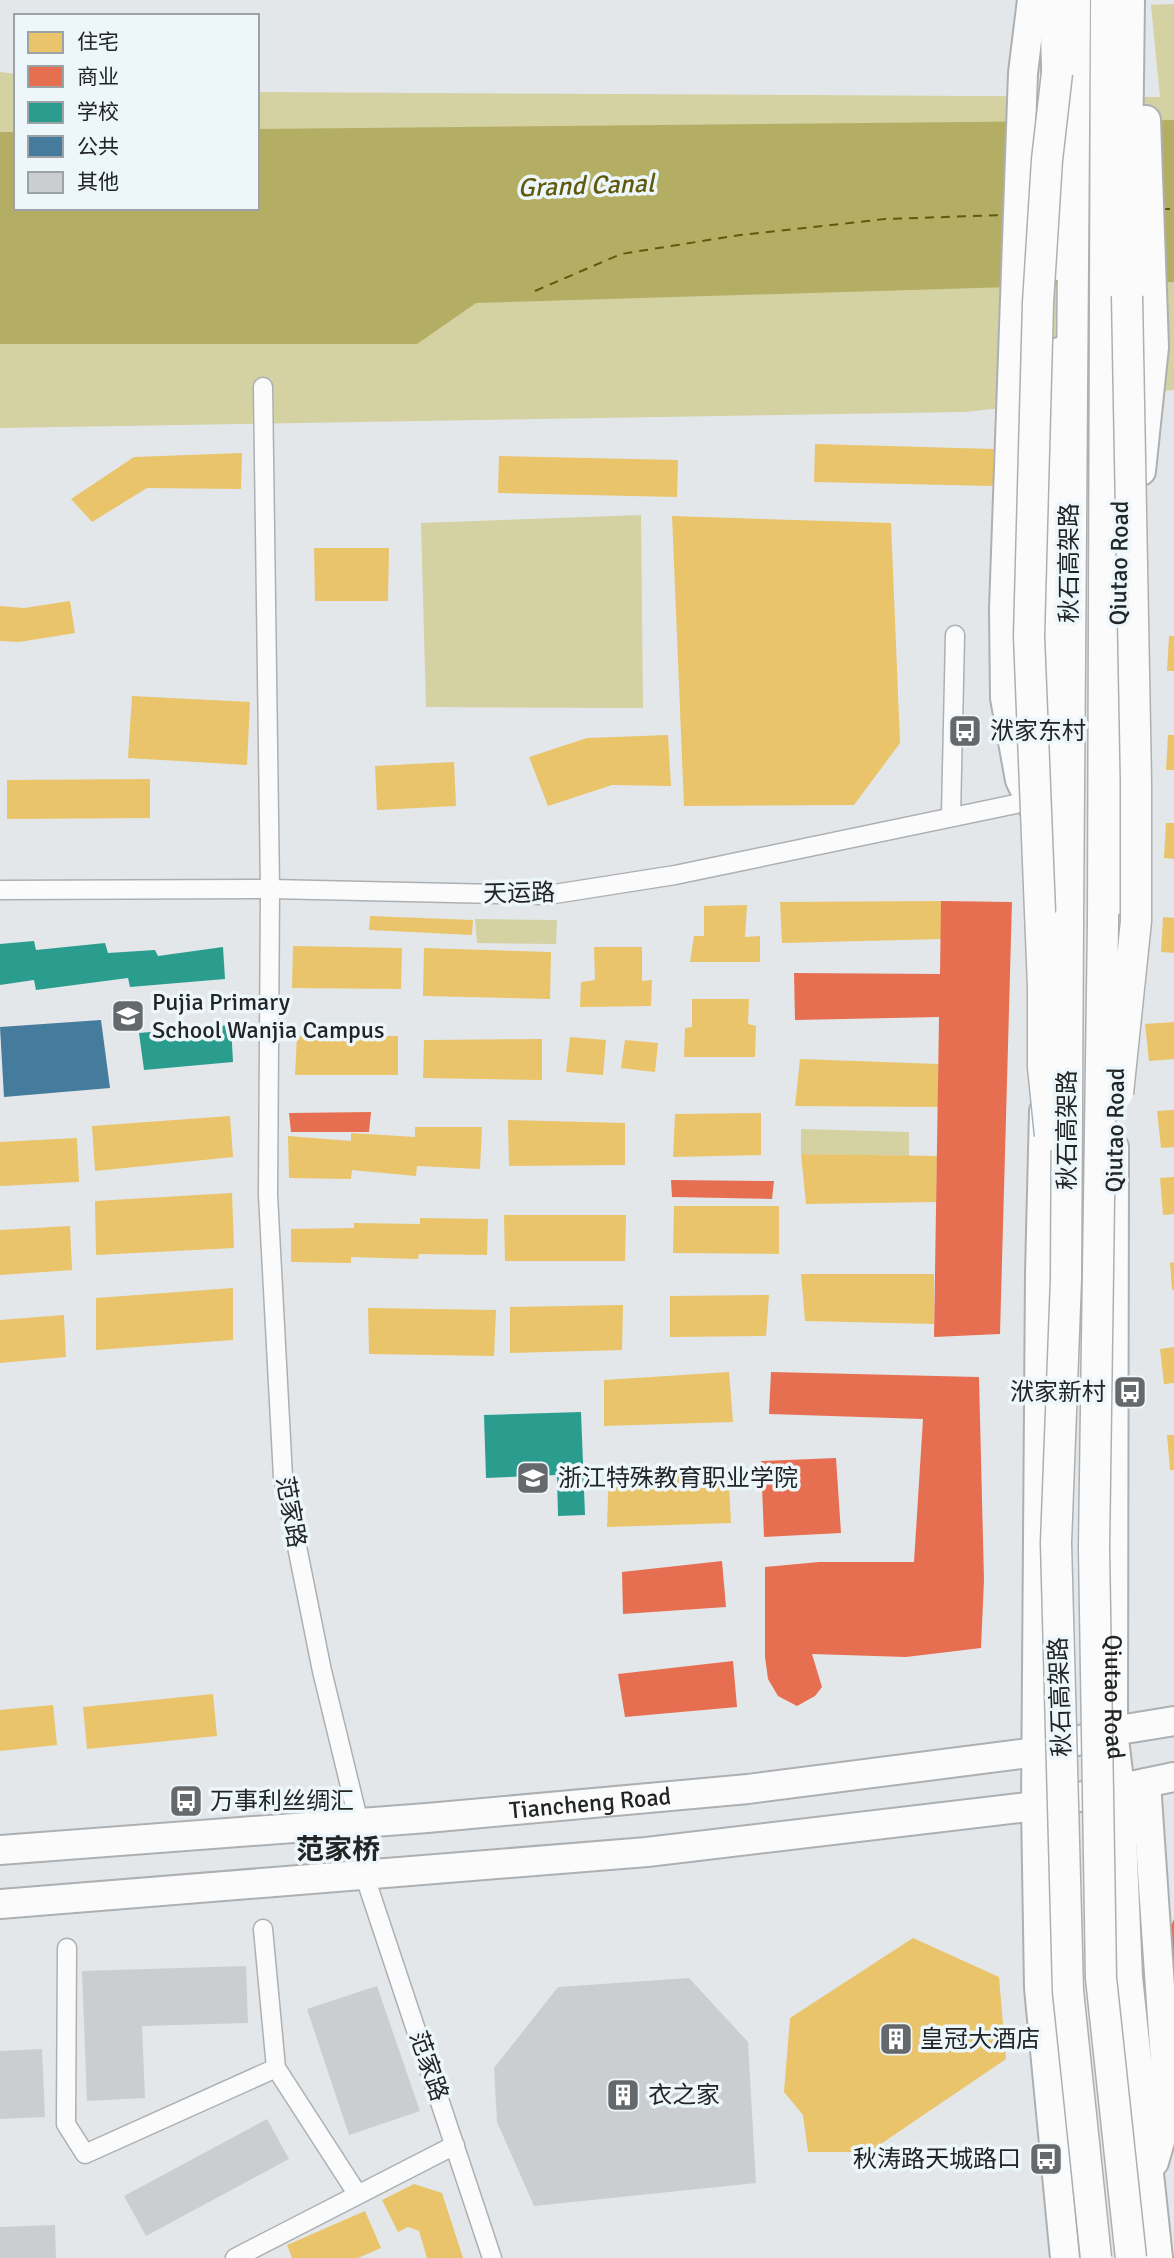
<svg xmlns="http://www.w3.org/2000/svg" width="1174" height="2258" font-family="Signika,'Noto Sans SC',sans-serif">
  <rect width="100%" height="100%" fill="#e3e7ea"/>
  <path fill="#d4d1a2" d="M1174 4V390L964 412 0 428V72L16 74V208H257V92L1160 97 1151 5Z
    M641 515 643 708 426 707 421 523Z
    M475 919 557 920 556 944 477 943Z
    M801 1129 909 1132V1156L801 1154Z"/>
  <path fill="#b4ae65" d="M1174 120V282L476 303 417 344H0V132H16V208H257V129Z"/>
  <path fill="#e9c46a" d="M815 444 994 449 993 486 814 482Z
    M242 453 241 489 147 488 92 522 71 499 134 457Z
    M499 456 678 460 677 497 498 493Z
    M672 516 891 523 900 743 854 805 684 806Z
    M314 548H389L388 601H315Z
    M70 601 75 633 19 642 0 641V606L24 608Z
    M1169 636H1174V671H1167Z
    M132 696 250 702 247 765 128 758Z
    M668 735 671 786 612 785 548 806 529 757 587 738Z
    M1168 735H1174V770H1166Z
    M454 762 456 806 377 810 375 766Z
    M150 779V818L7 819V780Z
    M1166 823H1174V859L1164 858Z
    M941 901 942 939 782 943 780 902Z
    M747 905 745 937 760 936V962H690L694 936H704V906Z
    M370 916 473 920 472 935 369 930Z
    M1163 917 1174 918V953L1161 952Z
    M293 946 402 948 401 989 292 988Z
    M594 947H642V981L652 980 651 1006 580 1007 581 982 595 980Z
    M424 948 551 952 550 999 423 996Z
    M692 999H749L748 1024 756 1026 755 1057H684L685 1028 692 1027Z
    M1174 1022V1059L1149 1061 1145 1024Z
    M297 1036H398V1075H295Z
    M570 1037 606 1040 603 1075 566 1072Z
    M542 1039V1080L423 1078 424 1040Z
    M625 1040 658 1043 655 1072 621 1068Z
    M800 1059 938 1064V1107L795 1106Z
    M1174 1110V1147L1161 1148 1157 1111Z
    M761 1113V1155L673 1157 675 1114Z
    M230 1116 233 1157 95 1171 92 1126Z
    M508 1120 625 1123V1165L509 1166Z
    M415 1127H482L480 1169 417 1166 416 1176 352 1170 351 1179 289 1178 288 1136 351 1141V1133L415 1137Z
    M77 1138 79 1182 0 1186V1142Z
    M801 1154 937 1156 936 1202 806 1204Z
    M1174 1177V1214L1163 1215 1160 1178Z
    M232 1193 234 1248 96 1255 95 1201Z
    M674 1206H779V1254L673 1253Z
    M504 1215H626L625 1261H505Z
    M420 1218 488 1219 487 1255 419 1254 418 1259 351 1257V1263L291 1262V1229L354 1228V1223L420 1224Z
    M70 1226 72 1270 0 1275V1230Z
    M1174 1262V1290H1172L1170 1263Z
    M801 1274H934V1324L805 1321Z
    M233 1288V1340L96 1350V1298Z
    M769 1295 766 1336 670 1337V1296Z
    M623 1305 622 1350 510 1353V1307Z
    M368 1308 496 1310 494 1356 369 1354Z
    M64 1315 66 1357 0 1363V1320Z
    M1174 1347V1383L1164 1384 1160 1349Z
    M729 1372 733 1422 604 1426V1380Z
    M1167 1435H1174V1470H1170Z
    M609 1467H728L731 1523 607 1527Z
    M213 1694 217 1736 87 1749 83 1707Z
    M53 1705 57 1745 0 1751V1710Z
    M913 1938 999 1977 1006 2059 869 2152H808L803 2115 784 2092 790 2018Z
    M414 2184 442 2193 463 2258H427L419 2231 408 2227 398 2232 382 2200Z
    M365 2211 381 2248 358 2258H292L287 2245Z"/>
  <path fill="#e76f51" d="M941 901 1012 902 1000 1334 934 1337 939 1017 795 1020 794 973 940 974Z
    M371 1112 369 1132H291L289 1113Z
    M671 1180 774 1181 772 1199 672 1197Z
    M771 1372 979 1377 984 1580 981 1648 906 1657 812 1654 822 1687 815 1696 797 1706 778 1696 768 1679 765 1657V1567L819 1562H914L923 1419 769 1414Z
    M836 1458 841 1533 764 1537 761 1461Z
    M722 1561 726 1607 623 1614 622 1572Z
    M733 1661 737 1707 625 1717 618 1674Z
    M1174 1919V1971H1172L1168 1932Z"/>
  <path fill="#2a9d8f" d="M34 941 36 950 105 943 108 953 155 950 158 956 223 947 225 979 130 987 128 978 36 990 34 980 0 985V944Z
    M231 1025 233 1062 144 1070 139 1033Z
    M581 1412 585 1515 558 1516 557 1475 486 1478 484 1415Z"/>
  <path fill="#457b9d" d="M101 1020 110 1088 4 1097 0 1027Z"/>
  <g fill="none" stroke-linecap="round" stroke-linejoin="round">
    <path stroke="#615a0c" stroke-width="2" stroke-dasharray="9 7" stroke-linecap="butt" d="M1161 209H1174
      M535 291 621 254 740 235 885 219 1005 215"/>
  </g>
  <path fill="#cbced1" d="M246 1966 248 2023 142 2026 145 2098 87 2101 82 1971Z
    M689 1978 748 2042 756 2183 534 2206 497 2122 494 2068 558 1987Z
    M377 1986 420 2111 349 2135 307 2009Z
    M42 2049 45 2117 0 2119V2051Z
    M267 2119 289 2159 146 2236 124 2196Z
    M55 2225 56 2258H0V2227Z"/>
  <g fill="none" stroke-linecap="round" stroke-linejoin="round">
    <defs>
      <path id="minor" d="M263 387 270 889 268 1195 283 1477 322 1671 359 1823
        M951 815 955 635
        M0 890 270 889 548 895 675 875 1030 801
        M364 1874 492 2258
        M263 1929 276 2068 358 2195
        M67 1948 66 2124 85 2154 276 2068
        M235 2258 455 2145"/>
      <g id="primary">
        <path d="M1032 0 1023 73 1004 609 1005 698 1020 780 1036 813"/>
        <path d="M1054 0 1057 98"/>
        <path d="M1058 180 1059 266"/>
        <path d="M1126 319 1130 0"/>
        <path d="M1141 471 1154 347 1146 120"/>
        <path d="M1051 839 1047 626 1059 352"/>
        <path d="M1117 900 1120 805 1118 671"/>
        <path d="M1044 1111 1040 1273 1036 1806 1039 1988 1065 2258"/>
        <path id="s1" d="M1114 1147 1113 1731 1120 1789 1128 1977 1158 2258"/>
        <path d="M1146 1783 1165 2061 1163 2131 1154 2162"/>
        <path id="s2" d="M0 1850 427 1818 748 1789 1037 1752 1113 1731 1174 1721"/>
        <path d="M0 1904 647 1852 1036 1806 1174 1777"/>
      </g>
      <path id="trunk" d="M1068 921 1075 0
        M1103 924 1106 0"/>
    </defs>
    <use href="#minor" stroke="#adb0b2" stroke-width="21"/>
    <use href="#primary" stroke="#adb0b2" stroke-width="32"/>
    <use href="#trunk" stroke="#adb0b2" stroke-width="33"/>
    <use href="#minor" stroke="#fbfbfc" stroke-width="18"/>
    <use href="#primary" stroke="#fbfbfc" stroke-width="28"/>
    <use href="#trunk" stroke="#fbfbfc" stroke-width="30"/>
    <defs>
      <path id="trunk-bridge" d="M1068 921 1066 1279 1056 1543 1068 1991 1096 2258
        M1103 924 1094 1548 1101 1978 1131 2258
        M1118 1093 1136 921V781L1127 296
        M1050 1135 1043 1067V987L1029 636 1038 303 1047 160 1057 73"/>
    </defs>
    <use href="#trunk-bridge" stroke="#adb0b2" stroke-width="33" stroke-linecap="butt"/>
    <use href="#trunk-bridge" stroke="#fbfbfc" stroke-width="30"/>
  </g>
  <defs>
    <symbol id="bus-square" viewBox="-11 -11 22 22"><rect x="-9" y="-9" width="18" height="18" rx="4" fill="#66696b" stroke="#edf6fa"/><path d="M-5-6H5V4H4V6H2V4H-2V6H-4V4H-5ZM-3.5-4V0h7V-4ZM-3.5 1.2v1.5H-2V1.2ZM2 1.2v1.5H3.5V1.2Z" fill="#fff"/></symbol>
    <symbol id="school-square" viewBox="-11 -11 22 22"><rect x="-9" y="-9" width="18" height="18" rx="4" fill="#66696b" stroke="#edf6fa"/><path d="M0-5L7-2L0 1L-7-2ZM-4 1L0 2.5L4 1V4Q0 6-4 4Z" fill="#fff"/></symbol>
    <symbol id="building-square" viewBox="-11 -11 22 22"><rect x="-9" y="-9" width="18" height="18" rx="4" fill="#66696b" stroke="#edf6fa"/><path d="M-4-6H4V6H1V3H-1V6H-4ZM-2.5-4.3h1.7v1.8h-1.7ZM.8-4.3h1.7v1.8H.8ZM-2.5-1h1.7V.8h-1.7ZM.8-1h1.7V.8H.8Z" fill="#fff"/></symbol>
  </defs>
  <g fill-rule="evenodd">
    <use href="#bus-square" x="946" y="712" width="38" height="38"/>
    <use href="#school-square" x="109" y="997" width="38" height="38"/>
    <use href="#bus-square" x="1111" y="1373" width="38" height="38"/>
    <use href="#school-square" x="514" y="1459" width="38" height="38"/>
    <use href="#bus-square" x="167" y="1782" width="38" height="38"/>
    <use href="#building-square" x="877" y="2020" width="38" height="38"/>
    <use href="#building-square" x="604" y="2076" width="38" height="38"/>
    <use href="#bus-square" x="1027" y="2140" width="38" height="38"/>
  </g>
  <g text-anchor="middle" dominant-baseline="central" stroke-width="7" stroke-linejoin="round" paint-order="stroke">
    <g font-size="24" fill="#222526" stroke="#edf6fa">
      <text transform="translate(1069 563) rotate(-90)">秋石高架路</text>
      <text transform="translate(1119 563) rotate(-89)">Qiutao Road</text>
      <text transform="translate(519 893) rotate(-1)">天运路</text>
      <text transform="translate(1067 1130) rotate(-90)">秋石高架路</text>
      <text transform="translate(1115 1130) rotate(-89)">Qiutao Road</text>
      <text transform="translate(291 1512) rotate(80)">范家路</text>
      <text transform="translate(1060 1697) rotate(-92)">秋石高架路</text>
      <text stroke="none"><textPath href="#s1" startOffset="550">Qiutao Road</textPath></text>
      <text stroke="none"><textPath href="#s2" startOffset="592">Tiancheng Road</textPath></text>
      <text transform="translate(429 2066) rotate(71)">范家路</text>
    </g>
    <g font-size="24" fill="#222526" stroke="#edf6fa" text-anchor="start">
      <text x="990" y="731">洑家东村</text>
      <text x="152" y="1002">Pujia Primary<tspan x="152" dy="28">School Wanjia Campus</tspan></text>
      <text x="1106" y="1392" text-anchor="end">洑家新村</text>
      <text x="558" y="1478">浙江特殊教育职业学院</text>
      <text x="210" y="1801">万事利丝绸汇</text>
      <text x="920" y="2039">皇冠大酒店</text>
      <text x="648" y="2095">衣之家</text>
      <text x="1021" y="2159" text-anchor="end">秋涛路天城路口</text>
    </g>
    <g font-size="26" font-style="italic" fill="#615a0c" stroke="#edf6fa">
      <text transform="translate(586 186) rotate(-2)">Grand Canal</text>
    </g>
    <g font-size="28" font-weight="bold" fill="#222526" stroke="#edf6fa">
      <text x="338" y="1850">范家桥</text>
    </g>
  </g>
  <rect x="14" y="14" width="245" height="196" fill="#edf6fa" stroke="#9ca2a5" stroke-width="2"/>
  <rect x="28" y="32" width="35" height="21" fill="#e9c46a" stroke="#9ca2a5" stroke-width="2"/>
  <text x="77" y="49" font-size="21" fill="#222526">住宅</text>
  <rect x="28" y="66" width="35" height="21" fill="#e76f51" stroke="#9ca2a5" stroke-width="2"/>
  <text x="77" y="84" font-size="21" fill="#222526">商业</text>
  <rect x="28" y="102" width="35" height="21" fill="#2a9d8f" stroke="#9ca2a5" stroke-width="2"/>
  <text x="77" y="119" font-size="21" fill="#222526">学校</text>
  <rect x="28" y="136" width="35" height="21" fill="#457b9d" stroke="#9ca2a5" stroke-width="2"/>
  <text x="77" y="154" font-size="21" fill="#222526">公共</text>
  <rect x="28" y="172" width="35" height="21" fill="#cbced1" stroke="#9ca2a5" stroke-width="2"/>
  <text x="77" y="189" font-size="21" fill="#222526">其他</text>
</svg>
